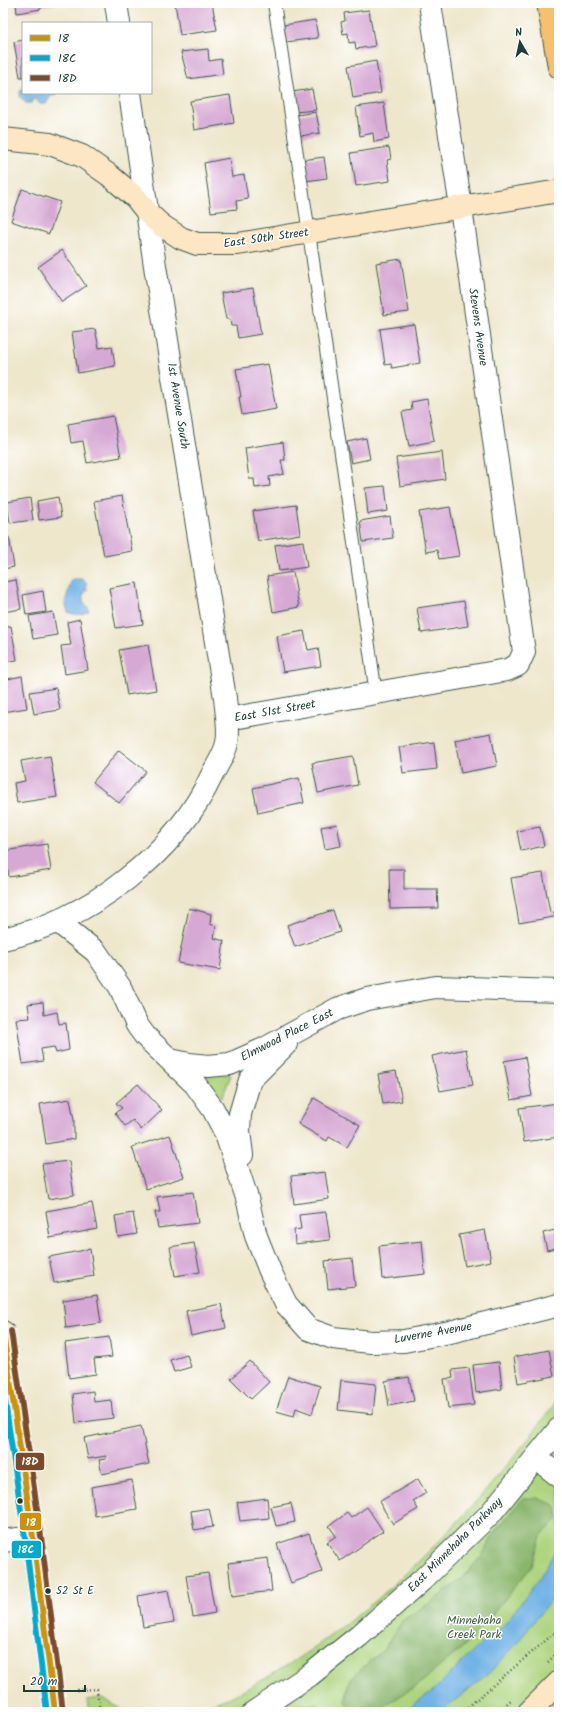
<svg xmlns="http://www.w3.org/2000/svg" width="562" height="1715" font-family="Kalam,sans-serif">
  <rect width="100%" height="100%" fill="#fff"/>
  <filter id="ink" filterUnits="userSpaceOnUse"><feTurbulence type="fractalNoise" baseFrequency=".025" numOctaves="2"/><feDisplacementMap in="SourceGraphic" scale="8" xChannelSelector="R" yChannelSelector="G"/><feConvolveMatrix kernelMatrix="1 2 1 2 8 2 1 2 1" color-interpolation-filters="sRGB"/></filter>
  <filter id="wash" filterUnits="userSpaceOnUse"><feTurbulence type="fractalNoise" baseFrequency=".012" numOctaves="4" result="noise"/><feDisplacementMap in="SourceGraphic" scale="16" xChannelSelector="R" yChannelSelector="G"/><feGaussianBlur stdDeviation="0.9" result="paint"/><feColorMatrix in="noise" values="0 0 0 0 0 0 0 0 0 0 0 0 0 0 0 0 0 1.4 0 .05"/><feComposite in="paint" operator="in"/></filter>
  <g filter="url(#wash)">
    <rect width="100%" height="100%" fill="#eee7cc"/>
    <path fill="#add47e" stroke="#668859" d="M204 1073 231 1075 222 1098 217 1097 202 1077Z
      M559 1398V1711L558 1712H191C207 1705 225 1700 241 1692 370 1624 474 1515 559 1398Z
      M102 1698 127 1712H89L87 1700Z"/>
    <path fill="#8ab66d" stroke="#547a50" d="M523 1498H537L555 1505 559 1518 541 1536 532 1566 491 1616 462 1648 418 1685 374 1712H354L345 1702 349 1680 384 1649 403 1620 428 1604 462 1579 483 1554 496 1530Z
      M317 1704 323 1712H286L299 1705Z"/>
    <path fill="#72b3e6" stroke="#48788d" d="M23 87V93H57V95L51 96 46 104H40L36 99H34L31 103H26L20 97V91Z
      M72 579H81L86 582 87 590 83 595V603L88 607 89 611C81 615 76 616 68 612L65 602Z
      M559 1544V1590L513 1648 490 1672 441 1712H403L434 1690 487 1638 502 1627 540 1578Z"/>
    <g id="blocks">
      <path fill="#d6a8d4" d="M16 3H57V4L41 6V9L17 13Z
        M175 3H212L217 30 180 35Z
        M369 10 375 46 356 49 355 42 349 43 348 33 343 34 341 22 345 21 344 13Z
        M315 20 318 38 286 42 284 25Z
        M23 40V77H20L14 42Z
        M208 49 209 61 221 59 223 74 188 79 181 52Z
        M376 61 381 93 353 98 348 66Z
        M312 89 316 110 296 112 292 92Z
        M230 95 234 123 194 130 190 101Z
        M384 103 389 139 374 142 373 133 360 136 356 107Z
        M316 112 320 133 300 136 297 115Z
        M389 147 391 159 387 160 390 181 356 186 351 153Z
        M324 157 327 178 306 181 302 160Z
        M229 158 232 177 244 175 248 199 236 201 237 209 211 212 204 163Z
        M22 189 60 202 49 234 11 221Z
        M62 250 86 286 62 302 38 267Z
        M401 259 409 312 384 315 376 263Z
        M253 288 261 334 238 338 236 326H231L230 319H226L221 293Z
        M414 324 420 363 392 368 391 364 385 365 380 329Z
        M95 329 99 348 112 346 115 366 78 373 72 332Z
        M268 364 276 409 242 415 239 397H241L236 369Z
        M427 399 434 441 409 446 402 412 412 410 411 402Z
        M113 416 121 457 87 463 83 441 71 443 68 424Z
        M366 438 370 459 351 463 347 442Z
        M283 442 285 460H281L284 474 269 477 270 486 255 488 254 479H249L245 448Z
        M442 452 445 479 400 486 396 458Z
        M385 486 388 511 368 514 365 488Z
        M122 496 132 551 104 556 94 501Z
        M58 497 61 517 39 520 37 501Z
        M30 498 33 520 10 523 7 502Z
        M296 505 300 534 258 541 253 511Z
        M450 507 459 556 439 559 437 550 426 552 419 512Z
        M390 516 393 538 363 542 360 521Z
        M9 537 14 567 3 569V538Z
        M303 541 307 567 279 571 275 545Z
        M293 572 299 607 273 612 267 576Z
        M16 580 21 609 3 612V582Z
        M137 583 143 624 116 628 109 588Z
        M43 591 46 612 26 615 23 595Z
        M464 601 468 626 421 633 417 608Z
        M53 612 57 635 33 639 29 616Z
        M80 619 88 670 65 674 61 646 71 645 67 622Z
        M11 626 17 660 3 662V628Z
        M304 631 308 650 318 648 321 666 283 672 277 636Z
        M148 645 156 690 127 695 119 650Z
        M22 676 27 708 3 712V680Z
        M56 688 60 710 34 714 30 692Z
        M491 733 497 766 461 773 455 740Z
        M434 742 437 769 403 773 399 747Z
        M119 750 146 771 119 803 93 782Z
        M50 756 57 797 17 803 14 783 25 781 21 761Z
        M353 756 358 785 318 793 312 763Z
        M299 778 304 803 258 813 253 788Z
        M337 824 341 846 325 849 321 827Z
        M540 827 544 846 521 851 517 831Z
        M47 844 51 870 9 877 4 851Z
        M389 869H404V889H437L438 908 390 909Z
        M543 873 550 913 559 911V916L519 923 511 878Z
        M189 908 211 914 210 924 216 926 214 938 224 941 220 970 178 963Z
        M333 910 340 932 295 947 287 925Z
        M43 1002 44 1015 57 1012 59 1024 66 1023 69 1050 56 1053 54 1047 41 1049 43 1061 23 1064 16 1019 30 1018 28 1004Z
        M466 1049 473 1085 440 1091 432 1056Z
        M525 1057 532 1096 511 1100 504 1061Z
        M396 1071 402 1101 383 1104 378 1074Z
        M138 1084 162 1110 141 1130 133 1120 125 1126 115 1113 122 1108 116 1103Z
        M314 1098 360 1125 347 1147 329 1137 327 1141 298 1124Z
        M70 1099 74 1120V1139L46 1144 40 1104Z
        M559 1103V1137L524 1142 519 1108Z
        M170 1135 184 1177 146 1189 132 1147Z
        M69 1161 74 1195 48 1199 42 1164Z
        M325 1172 329 1199 294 1204 291 1176Z
        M193 1192 198 1223 158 1228 155 1212H160L157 1197Z
        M92 1203 97 1229 50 1238 46 1211Z
        M326 1212 330 1240 295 1244 294 1230 301 1229 299 1215Z
        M133 1213 137 1234 118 1237 115 1216Z
        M559 1229V1247L547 1250 543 1233Z
        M485 1230 491 1261 465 1266 459 1235Z
        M422 1241 425 1274 382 1279 379 1246Z
        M194 1243 200 1272 175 1276 170 1247Z
        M90 1249 94 1276 54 1283 49 1257Z
        M352 1258 355 1286 328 1289 325 1261Z
        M97 1295 101 1323 66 1328 63 1300Z
        M221 1304 226 1328 191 1336 186 1311Z
        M109 1337 112 1357 94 1359 96 1374 69 1378 65 1343Z
        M549 1350 554 1376 518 1383 514 1357Z
        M187 1355 191 1367 174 1372 170 1360Z
        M250 1361 269 1382 251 1399 231 1379Z
        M499 1362 502 1389 476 1393 473 1365Z
        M469 1368 474 1405 448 1408 444 1379 453 1378 452 1370Z
        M288 1376 320 1386 312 1414 296 1408 294 1416 276 1411Z
        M409 1377 414 1401 389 1406 385 1381Z
        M341 1380 376 1384 373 1414 338 1410Z
        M93 1391 94 1402 111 1400 113 1418 76 1423 73 1394Z
        M141 1426 149 1464 102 1474 99 1460 106 1459V1456L88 1459 84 1438Z
        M418 1479 426 1493 413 1501 418 1509 393 1524 379 1502Z
        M132 1480 137 1509 95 1516 91 1487Z
        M267 1498 269 1518 240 1521 237 1502Z
        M291 1503 295 1522 276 1526 271 1507Z
        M367 1507 383 1531 340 1561 327 1542 336 1536 329 1526 347 1513 351 1518Z
        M209 1508 213 1527 194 1530 191 1511Z
        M309 1533 322 1572 291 1583 277 1544Z
        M268 1558 272 1591 232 1596 228 1563Z
        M208 1573 215 1613 193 1617 186 1576Z
        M168 1590 174 1622 143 1627 138 1596Z"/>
    </g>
  </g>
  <g filter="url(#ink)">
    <use href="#blocks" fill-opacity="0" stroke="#3e564b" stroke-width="1"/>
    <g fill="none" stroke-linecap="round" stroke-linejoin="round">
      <defs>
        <path id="lane" d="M274 3 309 233 376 694"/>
        <path id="street" d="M116 3 119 23
          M228 719 507 670 518 665 524 652 461 208 430 3
          M57 921 96 952 120 987 137 1025 145 1036 195 1084 213 1109 226 1134 247 1198 256 1236 270 1271 286 1304 308 1329 333 1338 371 1342 404 1341 450 1332 559 1305
          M3 939C89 920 176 854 213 773 218 764 225 753 227 743 230 729 226 712 225 698L155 266 130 93
          M170 1060 189 1064 208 1066 230 1064 266 1048 337 1009 367 999 436 987 559 991
          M242 1155 239 1131 240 1114 250 1080 286 1044
          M536 1458 559 1476
          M3 1541 33 1537
          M254 1712 310 1675 359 1636 422 1580 490 1514 559 1429"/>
        <path id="secondary" d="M3 139 50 144 82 156 109 175 136 198 147 212 161 225 181 238 197 244H238L559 191
          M3 1332 33 1537 55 1712
          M529 1712 559 1682"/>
        <path id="highway" d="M548 3 559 67"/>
      </defs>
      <use href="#lane" stroke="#3e564b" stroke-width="14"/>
      <use href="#street" stroke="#3e564b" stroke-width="24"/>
      <use href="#secondary" stroke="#3e564b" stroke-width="24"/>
      <use href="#highway" stroke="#3e564b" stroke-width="24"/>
      <path stroke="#3e564b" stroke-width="2.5" stroke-dasharray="1 3" stroke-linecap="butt" d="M548 1662 559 1651
        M77 1690 97 1689 100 1712
        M462 1712 559 1629
        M498 1712 511 1700"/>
      <use href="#lane" stroke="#fff" stroke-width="12"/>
      <use href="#street" stroke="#fff" stroke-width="22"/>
      <use href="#secondary" stroke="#fce6c4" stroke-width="22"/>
      <use href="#highway" stroke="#f7c06c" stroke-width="22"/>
      <defs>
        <path id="bus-1" d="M3 1332 33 1537 55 1712"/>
        <path id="bus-2" d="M3 1387 25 1538 47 1712"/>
        <path id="bus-3" d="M11 1331 41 1536 63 1711"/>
      </defs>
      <use href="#bus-1" stroke="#fff" stroke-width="9"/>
      <use href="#bus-2" stroke="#fff" stroke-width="9"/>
      <use href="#bus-3" stroke="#fff" stroke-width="9"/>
      <use href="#bus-1" stroke="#cc910a" stroke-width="6"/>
      <use href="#bus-2" stroke="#00a9ce" stroke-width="6"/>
      <use href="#bus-3" stroke="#7a4b2a" stroke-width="6"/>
    </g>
  </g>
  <g fill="#1f3d34" stroke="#fff" stroke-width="1.5">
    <circle cx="20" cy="1501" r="3.5"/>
    <circle cx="48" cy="1591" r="3.5"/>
  </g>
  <g text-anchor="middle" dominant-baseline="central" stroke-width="3" stroke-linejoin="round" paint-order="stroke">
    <g font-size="11" fill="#1f3d34" stroke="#fff" text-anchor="start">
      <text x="56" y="1591">52 St E</text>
    </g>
    <g font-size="12" fill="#1f3d34" stroke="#fff">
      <text transform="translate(266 238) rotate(-8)">East 50th Street</text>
      <text transform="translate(478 327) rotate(82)">Stevens Avenue</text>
      <text transform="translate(178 406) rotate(81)">1st Avenue South</text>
      <text transform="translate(275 711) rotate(-10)">East 51st Street</text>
      <text transform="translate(287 1035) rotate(-27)">Elmwood Place East</text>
      <text transform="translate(433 1333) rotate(-10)">Luverne Avenue</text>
      <text transform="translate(455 1545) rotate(-45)">East Minnehaha Parkway</text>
    </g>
    <g font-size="12" fill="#426346" stroke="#fff">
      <text x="474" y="1620">Minnehaha<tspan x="474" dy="14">Creek Park</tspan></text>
    </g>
  </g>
  <g stroke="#fff" stroke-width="1.5">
    <rect x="15" y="1452" width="30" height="19" rx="4" fill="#7a4b2a"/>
    <rect x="19" y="1512" width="23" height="19" rx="4" fill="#cc910a"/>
    <rect x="11" y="1540" width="31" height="19" rx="4" fill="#00a9ce"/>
  </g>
  <g font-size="11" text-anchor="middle" font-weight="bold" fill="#fff">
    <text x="30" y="1465">18D</text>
    <text x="31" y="1526">18</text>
    <text x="26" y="1553">18C</text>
  </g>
  <rect width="562" height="1715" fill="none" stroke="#fff" stroke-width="16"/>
  <rect x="22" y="22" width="130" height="72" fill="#ffffff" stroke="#a5b1ae"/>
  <rect x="30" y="35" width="20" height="6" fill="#cc910a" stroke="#a5b1ae"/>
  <text x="58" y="42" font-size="12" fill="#1f3d34">18</text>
  <rect x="30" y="55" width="20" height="6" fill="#00a9ce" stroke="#a5b1ae"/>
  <text x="58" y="62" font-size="12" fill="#1f3d34">18C</text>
  <rect x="30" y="75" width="20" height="6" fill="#7a4b2a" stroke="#a5b1ae"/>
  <text x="58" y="82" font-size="12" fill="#1f3d34">18D</text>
  <g transform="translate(520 42) rotate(351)" stroke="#ffffff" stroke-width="3" paint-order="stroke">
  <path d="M0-3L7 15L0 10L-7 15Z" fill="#1f3d34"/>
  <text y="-6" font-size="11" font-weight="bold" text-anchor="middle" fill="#1f3d34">N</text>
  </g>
  <path d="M24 1685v6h61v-6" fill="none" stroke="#1f3d34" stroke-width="2"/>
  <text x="30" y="1685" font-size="12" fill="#1f3d34" stroke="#ffffff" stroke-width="3" paint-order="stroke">20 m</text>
</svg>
